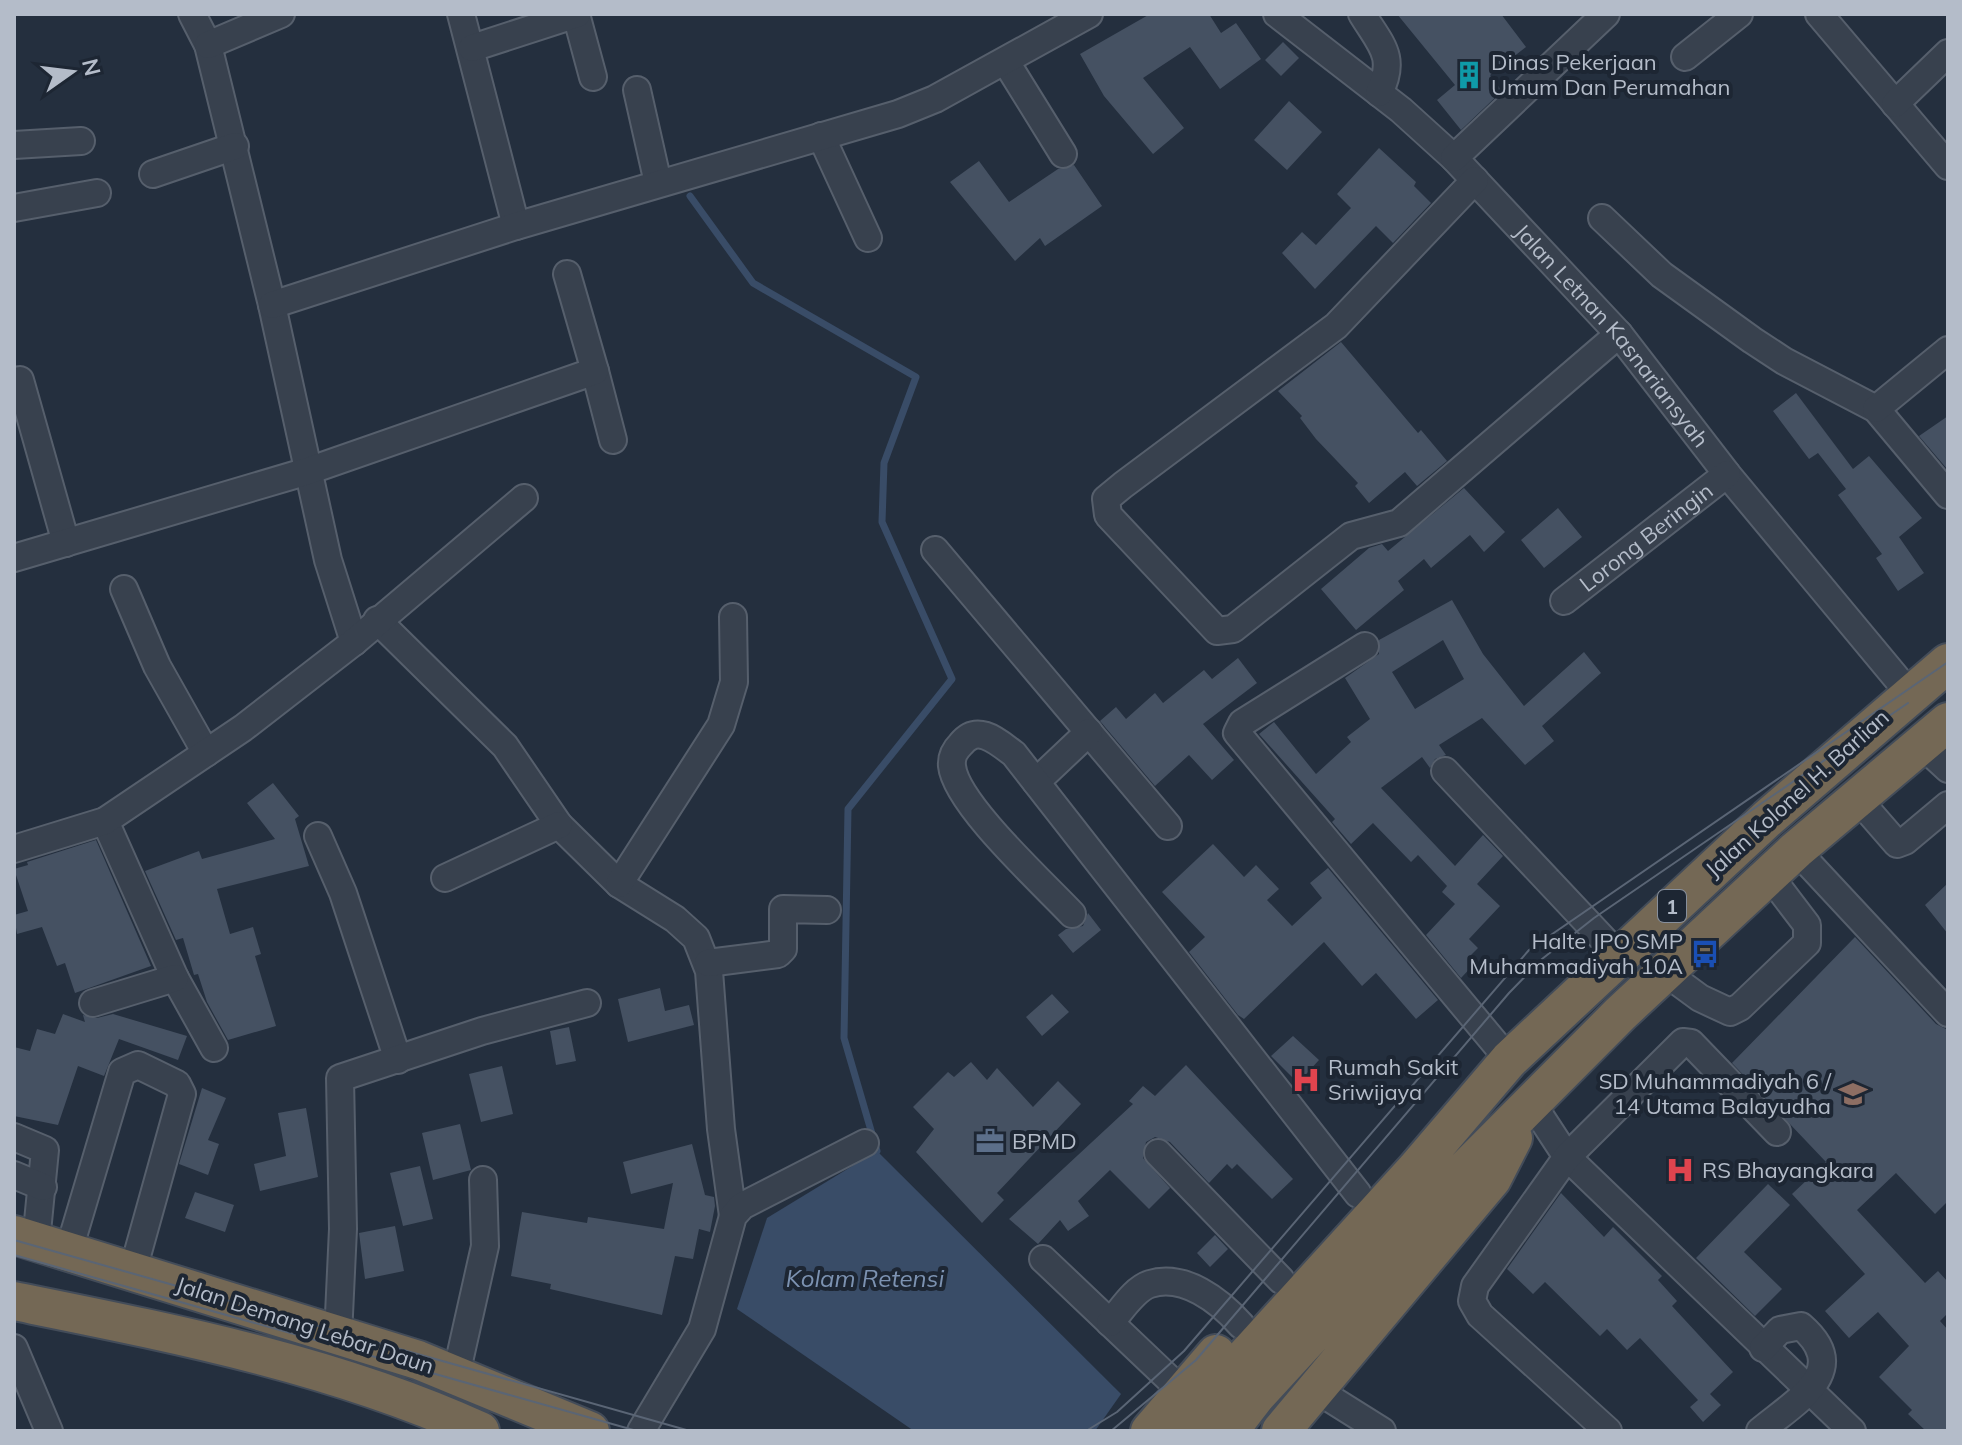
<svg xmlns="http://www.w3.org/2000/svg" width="1962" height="1445" font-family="Mulish,sans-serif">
  <rect width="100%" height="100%" fill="#242f3e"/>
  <path fill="#394c67" d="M877 1151 1121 1394 1095 1431H914L737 1309 767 1218Z"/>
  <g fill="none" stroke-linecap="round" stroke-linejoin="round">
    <path stroke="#394c67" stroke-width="7" d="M690 196 753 283 916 377 884 463 882 522 952 679 848 809 844 1038 877 1151"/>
  </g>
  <path fill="#455162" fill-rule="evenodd" d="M1150 14H1209L1221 33 1236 23 1261 59 1220 89 1190 47 1143 78 1184 128 1153 154 1104 96 1080 54Z
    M1397 14H1501L1526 47 1490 75 1502 91 1461 130 1437 100 1455 85Z
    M1283 42 1299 58 1281 76 1265 60Z
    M1289 101 1322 132 1287 170 1254 140Z
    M1379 148 1416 182 1414 186 1431 203 1393 243 1376 226 1315 289 1282 253 1302 232 1316 245 1351 208 1337 194Z
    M979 161 1009 202 1058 169 1074 165 1102 206 1045 246 1040 238 1015 261 950 182Z
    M1341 342 1418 433 1421 430 1447 461 1417 486 1405 472 1369 503 1355 486 1358 483 1316 439 1300 418 1302 416 1278 391Z
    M1796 393 1853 469 1869 456 1922 518 1899 537 1924 573 1898 591 1876 558 1882 554 1838 495 1846 489 1818 453 1809 459 1773 411Z
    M1948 416V470L1919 436Z
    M1464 488 1505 532 1484 552 1470 535 1431 568 1424 559 1398 581 1404 590 1356 630 1321 589 1369 548 1382 544 1388 551Z
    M1558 508 1582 537 1544 568 1521 540Z
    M1452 600 1483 654 1524 706 1584 652 1601 673 1542 726 1554 741 1525 765 1482 718 1439 745 1446 755 1435 759 1430 768 1422 757 1381 788 1455 866 1483 835 1503 856 1477 884 1500 906 1469 939 1478 948 1471 955 1477 961 1461 978 1426 935 1455 904 1442 892 1447 886 1418 855 1411 862 1373 823 1351 844 1332 822 1335 819 1259 734 1274 722 1316 774 1351 742 1347 737 1370 719 1345 678 1379 654V640ZM1443 640 1464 679 1415 709 1392 672Z
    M1238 658 1257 683 1203 724 1234 760 1212 780 1189 755 1155 786 1100 721 1116 707 1126 719 1155 693 1163 703 1204 670 1212 679Z
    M273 783 299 816 295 819 309 866 217 889 230 934 253 927 261 954 255 956 276 1026 228 1040 207 1002 198 974 194 975 183 938 176 940 145 871 199 851 202 859 275 839 247 803Z
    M96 840 151 966 75 993 65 963 57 966 42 927 17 934 14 915 28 911 14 869 28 865 27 862Z
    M1213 844 1244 877 1256 865 1279 889 1267 900 1292 926 1322 898 1310 883 1328 868 1438 1000 1416 1019 1376 973 1362 986 1324 942 1244 1019 1238 1015 1189 952 1205 937 1162 892Z
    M1948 883V934L1925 905Z
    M1088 913 1101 930 1073 953 1058 935 1066 929 1083 926Z
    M1855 937 1936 1024 1948 1030V1201L1935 1214 1896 1173 1857 1210 1925 1283 1938 1271 1948 1282V1313L1940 1321 1948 1330V1431H1926L1908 1414 1912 1410 1879 1377 1909 1346 1878 1312 1849 1338 1825 1311 1865 1274 1792 1194 1826 1162 1732 1063Z
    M660 988 665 1011 689 1005 694 1025 628 1042 618 999Z
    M1052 994 1069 1012 1042 1036 1026 1017Z
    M63 1014 85 1022 83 1015 97 1018 113 1014 187 1036 178 1060 119 1039 104 1076 78 1066 58 1125 14 1116V1047L30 1051 37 1029 55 1034Z
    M569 1027 576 1061 556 1065 550 1031Z
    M1293 1036 1319 1060 1298 1083 1271 1056Z
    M971 1062 987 1080 997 1068 1033 1107 1058 1081 1081 1104 997 1193 1004 1200 982 1223 916 1152 934 1129 913 1107 948 1072 954 1077Z
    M1186 1065 1293 1179 1272 1199 1237 1164 1232 1169 1227 1164 1209 1183 1170 1142 1155 1137 1146 1142 1143 1158 1170 1188 1149 1209 1110 1170 1078 1201 1089 1216 1068 1231 1060 1220 1038 1244 1009 1219 1133 1104 1129 1101 1143 1086 1155 1096Z
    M502 1066 513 1114 481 1122 469 1074Z
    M202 1088 226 1098 208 1140 219 1144 208 1175 179 1164Z
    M306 1108 318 1177 260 1191 254 1164 286 1156 278 1113Z
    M460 1124 471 1170 433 1180 422 1133Z
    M692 1144 705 1195 714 1197 715 1206 710 1232 699 1229 693 1259 675 1256 662 1315 550 1289 551 1284 511 1276 522 1212 587 1223 588 1217 664 1229 673 1183 631 1194 623 1162Z
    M420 1166 433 1219 403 1226 390 1173Z
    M1768 1184 1790 1205 1744 1252 1782 1289 1755 1316 1696 1258Z
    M195 1192 234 1205 225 1232 185 1218Z
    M1561 1193 1604 1237 1613 1227 1662 1276 1658 1280 1677 1301 1672 1306 1733 1372 1710 1394 1721 1405 1703 1422 1690 1407 1698 1400 1640 1338 1627 1350 1607 1329 1600 1336 1545 1282 1533 1294 1507 1269Z
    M395 1226 404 1271 365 1279 359 1233Z
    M1215 1235 1228 1249 1210 1267 1197 1253Z"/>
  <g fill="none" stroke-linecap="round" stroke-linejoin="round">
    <defs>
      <g id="minor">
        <path d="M192 14 208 45 272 305 328 560 354 642"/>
        <path d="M461 14 516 226"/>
        <path d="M576 14 593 77"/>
        <path id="s1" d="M1277 14 1401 110 1454 158 1619 334 1727 474 1909 693"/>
        <path d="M1362 14C1381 45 1397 57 1379 93"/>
        <path d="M1819 14 1948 166"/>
        <path d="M208 45 281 14"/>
        <path d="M472 48 577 14"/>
        <path d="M1685 57 1739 14"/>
        <path d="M1006 62 1063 154"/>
        <path d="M637 90 658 183"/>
        <path d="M1895 104 1948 53"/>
        <path d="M821 136 868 238"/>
        <path d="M14 145 81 141"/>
        <path d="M1454 158 1606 14"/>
        <path d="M153 174 235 146"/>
        <path d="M1475 180 1336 326 1123 485 1106 499 1108 515 1217 631 1233 629 1351 536 1399 523 1619 334"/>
        <path d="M14 208 97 193"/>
        <path d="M1602 218 1662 275 1752 340 1784 361 1876 409 1948 495"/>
        <path d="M272 305 516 226 898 114 935 99 1089 14"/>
        <path d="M595 371 613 440"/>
        <path d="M20 380 66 543"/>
        <path d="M1876 409 1948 350"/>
        <path d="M935 550 1168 826"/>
        <path d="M14 558 308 471 595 371 567 274"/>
        <path d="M124 589 157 666 206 753"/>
        <path id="s2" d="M1564 601 1727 474"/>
        <path d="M377 620 505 746 559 825 619 884 675 919 696 938 709 971 721 1129 733 1216"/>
        <path d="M1365 646 1242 723 1237 733 1509 1060"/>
        <path d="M1921 744 1948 769"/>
        <path d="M1445 771 1620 957"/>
        <path d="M1036 782 1089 732"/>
        <path d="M1857 798 1897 844 1905 841 1948 805"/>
        <path d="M105 821 175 978 214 1048"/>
        <path d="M318 836 343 893 398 1060"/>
        <path d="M14 849 105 821 243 728 354 642 524 498"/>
        <path d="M1796 850 1948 1013"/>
        <path d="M445 878 559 825"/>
        <path d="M619 884 721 725 734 682 733 617"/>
        <path d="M1072 914C1043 883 956 804 952 766 951 756 955 750 961 744 978 723 998 742 1014 754L1358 1194"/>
        <path d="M708 963 778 954 783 949V909L827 910"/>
        <path d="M1666 973 1700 998 1730 1012 1740 1007 1807 943V925L1769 875"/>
        <path d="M93 1003 175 978"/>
        <path d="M1531 1102 1567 1157 1852 1431"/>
        <path d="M14 1137 45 1150 36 1242"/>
        <path d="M1158 1153 1281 1280"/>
        <path d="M14 1175 43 1187"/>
        <path d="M69 1250 122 1072 138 1065 177 1084 182 1094 133 1270"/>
        <path d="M1043 1259 1183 1392"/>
        <path d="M1110 1323C1121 1311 1134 1289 1150 1284 1184 1273 1220 1301 1241 1325"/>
        <path d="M338 1336 343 1229 340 1078 482 1031 587 1003"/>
        <path d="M14 1348 49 1431"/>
        <path d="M456 1375 485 1246 483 1180"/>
        <path d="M1315 1389 1382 1431"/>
        <path d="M641 1431 702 1329 733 1216 742 1206 865 1143"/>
        <path d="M1608 1431 1480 1315 1472 1301 1475 1286 1567 1157 1683 1042 1691 1043 1777 1132"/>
        <path d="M1760 1431C1796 1401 1853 1371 1801 1326L1780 1330 1763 1348"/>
      </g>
      <path id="highway" d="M14 1235 418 1360 590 1431
        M14 1301C172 1333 333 1364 480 1431
        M1150 1431 1216 1354
        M1186 1431 1244 1358 1416 1169 1509 1060 1768 818 1948 663
        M1229 1431 1256 1396 1444 1191 1620 1014 1796 850 1948 722
        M1281 1431 1492 1179 1513 1138"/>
    </defs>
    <use href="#minor" stroke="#565f6c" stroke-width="30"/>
    <use href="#highway" stroke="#434c59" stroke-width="42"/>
    <use href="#minor" stroke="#38414e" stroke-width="26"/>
    <use href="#highway" stroke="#746855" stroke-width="38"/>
    <path stroke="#5a6575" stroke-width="2" d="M14 1240 690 1431
      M14 1255 637 1431
      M1086 1431 1117 1412 1184 1351 1529 950 1948 662
      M1111 1431 1196 1360 1509 993 1542 959 1594 918 1908 703"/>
  </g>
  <defs>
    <symbol id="building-bare" viewBox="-9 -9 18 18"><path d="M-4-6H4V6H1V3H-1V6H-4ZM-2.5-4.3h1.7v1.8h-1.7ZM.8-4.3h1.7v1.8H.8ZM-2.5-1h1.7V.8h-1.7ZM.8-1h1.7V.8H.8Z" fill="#0f9aa8" stroke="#1d2633" stroke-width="2.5" paint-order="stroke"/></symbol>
    <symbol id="bus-bare" viewBox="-9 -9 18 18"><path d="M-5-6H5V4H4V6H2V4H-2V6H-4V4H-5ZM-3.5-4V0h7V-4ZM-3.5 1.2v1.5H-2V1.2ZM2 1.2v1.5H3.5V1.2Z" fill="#1a4fb4" stroke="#1d2633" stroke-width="2.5" paint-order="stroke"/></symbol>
    <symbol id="hospital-bare" viewBox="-9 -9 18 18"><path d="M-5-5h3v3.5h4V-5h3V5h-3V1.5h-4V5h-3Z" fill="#e0444e" stroke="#1d2633" stroke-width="2.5" paint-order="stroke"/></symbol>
    <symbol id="school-bare" viewBox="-9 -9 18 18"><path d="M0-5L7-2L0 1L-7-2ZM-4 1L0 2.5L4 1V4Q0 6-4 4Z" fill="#8d6e63" stroke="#1d2633" stroke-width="2.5" paint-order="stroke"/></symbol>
    <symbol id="office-bare" viewBox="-9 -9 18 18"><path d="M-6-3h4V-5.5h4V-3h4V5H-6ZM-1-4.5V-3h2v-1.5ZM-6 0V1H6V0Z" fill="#5c6f8a" stroke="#1d2633" stroke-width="2.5" paint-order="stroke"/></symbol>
  </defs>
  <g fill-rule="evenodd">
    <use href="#building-bare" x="1449" y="55" width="40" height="40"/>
    <use href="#bus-bare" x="1685" y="934" width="40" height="40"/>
    <use href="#hospital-bare" x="1286" y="1060" width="40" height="40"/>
    <use href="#school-bare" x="1833" y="1074" width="40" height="40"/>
    <use href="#office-bare" x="970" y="1121" width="40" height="40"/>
    <use href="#hospital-bare" x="1660" y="1150" width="40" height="40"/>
  </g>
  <g text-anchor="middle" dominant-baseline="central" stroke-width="8" stroke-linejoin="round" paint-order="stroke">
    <rect fill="#1d2633" stroke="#878f9c" stroke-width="2" x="1658" y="890" width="28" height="32" rx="6"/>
    <g font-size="20" font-weight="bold" fill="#b4bcc9">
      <text x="1672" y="906">1</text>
    </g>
    <g font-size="22" fill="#b4bcc9" stroke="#1d2633" text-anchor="start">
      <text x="1491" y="62">Dinas Pekerjaan<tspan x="1491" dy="25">Umum Dan Perumahan</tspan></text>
      <text x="1683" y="941" text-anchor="end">Halte JPO SMP<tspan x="1683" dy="25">Muhammadiyah 10A</tspan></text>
      <text x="1328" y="1067">Rumah Sakit<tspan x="1328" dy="25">Sriwijaya</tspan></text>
      <text x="1831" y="1081" text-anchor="end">SD Muhammadiyah 6 /<tspan x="1831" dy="25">14 Utama Balayudha</tspan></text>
      <text x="1012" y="1141">BPMD</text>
      <text x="1702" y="1170">RS Bhayangkara</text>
    </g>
    <g font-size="22" fill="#b4bcc9" stroke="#1d2633">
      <text stroke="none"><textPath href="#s1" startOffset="466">Jalan Letnan Kasnariansyah</textPath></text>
      <text stroke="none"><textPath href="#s2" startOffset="104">Lorong Beringin</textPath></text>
      <text transform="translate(1797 793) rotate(-42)">Jalan Kolonel H. Barlian</text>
      <text transform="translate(305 1325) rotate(18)">Jalan Demang Lebar Daun</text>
    </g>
    <g font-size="24" font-style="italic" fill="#7c92b1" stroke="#1d2633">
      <text x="865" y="1278">Kolam Retensi</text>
    </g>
  </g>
  <rect width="1962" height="1445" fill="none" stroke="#b4bcc9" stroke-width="32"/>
  <g transform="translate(72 72) rotate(76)" stroke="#1d2633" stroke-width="6" paint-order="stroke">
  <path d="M0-6L14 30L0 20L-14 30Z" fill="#b4bcc9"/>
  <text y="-12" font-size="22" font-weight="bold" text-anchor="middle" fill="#b4bcc9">N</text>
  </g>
</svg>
